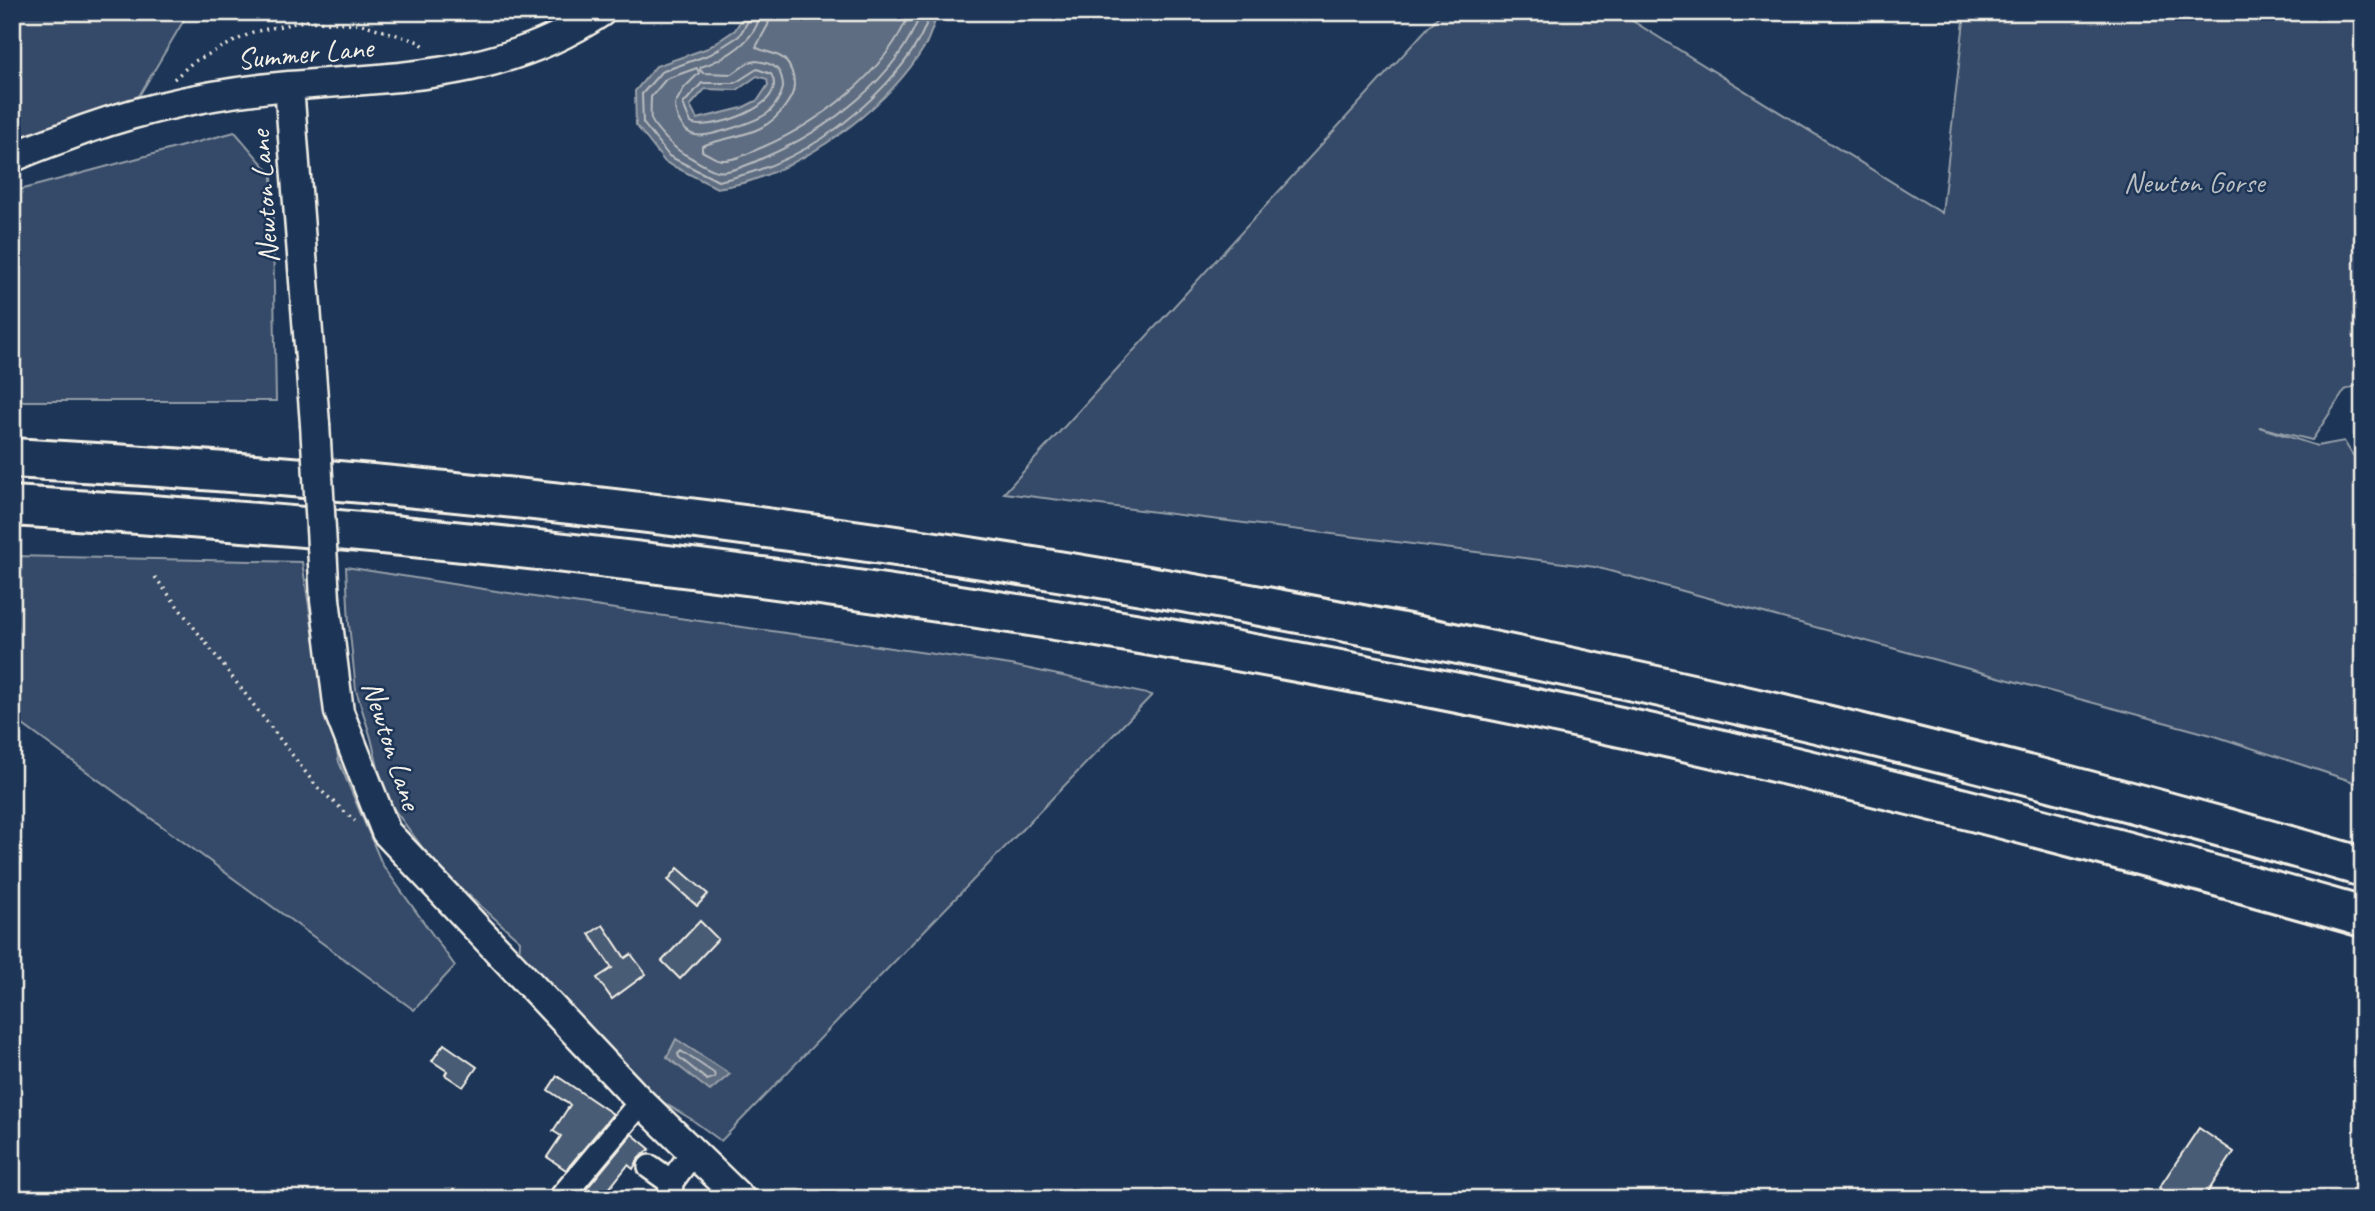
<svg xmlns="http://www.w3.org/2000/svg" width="2375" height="1211" font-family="Caveat,sans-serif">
  <rect width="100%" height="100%" fill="#1d3557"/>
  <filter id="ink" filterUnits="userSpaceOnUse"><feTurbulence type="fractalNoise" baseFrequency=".0143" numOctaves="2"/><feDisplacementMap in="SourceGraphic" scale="14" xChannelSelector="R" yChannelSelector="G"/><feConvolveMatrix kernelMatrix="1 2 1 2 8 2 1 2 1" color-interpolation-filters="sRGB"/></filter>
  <g filter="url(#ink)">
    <path fill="#354a67" stroke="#949ea8" stroke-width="2" d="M12 12H176L184 20 139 96 12 147Z
      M1442 12H1618L1942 213 1965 12H2363V383L2345 390 2312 440 2259 427 2317 446 2344 441 2363 472V785L2215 736 1595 567 1004 493Z
      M235 132 272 175 276 401H22L12 388V192Z
      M12 556 302 562 313 631 339 762 382 864 455 966 414 1010 12 717Z
      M346 567 559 601 1011 665 1152 695 721 1141 691 1119 661 1101 615 1064 519 958 520 941 436 866 385 797 371 738 356 690 349 624Z"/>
    <path fill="#5e6d82" stroke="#9aa2ab" stroke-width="2" fill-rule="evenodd" d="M746 12H937V16C933 25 930 37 925 46 889 105 818 157 753 180 742 184 729 186 717 188L665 162 636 125 635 91 656 66 708 48 735 30ZM757 76 767 79 768 85 758 100 742 108 697 119 690 106 705 89 737 90Z
      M676 1039 730 1074 710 1091 667 1057Z"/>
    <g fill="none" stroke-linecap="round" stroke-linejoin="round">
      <path stroke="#b8bcbf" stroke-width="2" d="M751 12 750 18 739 36 711 54 661 72 642 94 643 123 669 156 718 181C754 174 791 159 823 138 862 112 919 59 930 12
        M760 12C758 40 725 59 701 67L700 70 703 73 732 74 748 63 756 61C774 63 783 69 783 88 781 96 775 106 769 112 758 121 709 138 695 135 682 132 675 115 675 104L684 88 699 73 697 68 666 79 651 97C651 103 650 113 651 119 655 129 675 149 684 154 694 159 706 168 717 171 728 174 753 163 763 158 826 131 898 79 921 12
        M771 12 768 25 756 47C764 53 777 52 785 60 791 67 794 76 794 85 794 93 790 99 786 105 765 137 734 134 702 146V151C708 154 716 160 722 160 735 161 751 152 763 147 820 122 886 73 910 12
        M757 69 771 74C791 107 706 132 691 123L683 104 702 83H735Z
        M681 1051 714 1073 715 1077 707 1080 679 1057 678 1054Z"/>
    </g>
    <path fill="#485b74" stroke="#f4f1e8" stroke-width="2" d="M678 868 708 894 697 906 668 880Z
      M700 921 718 939 680 979 662 961Z
      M603 925 625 958 631 954 646 974 612 999 597 978 612 968 589 934Z
      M444 1044 477 1067 463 1087 445 1075 447 1071 432 1061Z
      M557 1076 613 1114 566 1170 547 1157 561 1136 553 1131 570 1105 548 1090Z
      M2199 1128 2234 1152 2203 1199H2175L2159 1188Z
      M632 1134 650 1149 639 1158 633 1169 628 1165 601 1199H578Z"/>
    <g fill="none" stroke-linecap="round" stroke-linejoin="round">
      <defs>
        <path id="minor" d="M650 1167 671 1182
          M560 1199 641 1102
          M670 1199 671 1182 693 1152"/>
        <path id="tertiary" d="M289 86 315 424
          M12 158C28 150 45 144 62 138 135 109 211 93 289 86 403 76 502 78 601 12
          M325 599 339 712 386 832 641 1102 741 1199"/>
        <path id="motorway" d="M12 458C809 500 1597 645 2363 867
          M12 506C556 537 1097 613 1630 729 1876 783 2120 848 2363 917"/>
      </defs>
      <use href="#minor" stroke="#f4f1e8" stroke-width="28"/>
      <use href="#tertiary" stroke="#f4f1e8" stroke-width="33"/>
      <use href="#motorway" stroke="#f4f1e8" stroke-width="44"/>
      <path stroke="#f4f1e8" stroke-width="3.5" stroke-dasharray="2 5" stroke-linecap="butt" d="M174 79 193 62 253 32 304 21 362 24 419 42 427 48
        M155 577 317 787 355 821"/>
      <use href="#minor" stroke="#1d3557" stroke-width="23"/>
      <use href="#tertiary" stroke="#1d3557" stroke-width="28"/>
      <use href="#motorway" stroke="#1d3557" stroke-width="38"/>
      <defs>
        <path id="tertiary-bridge" d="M315 424 325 599"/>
      </defs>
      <use href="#tertiary-bridge" stroke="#f4f1e8" stroke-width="33" stroke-linecap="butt"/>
      <use href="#tertiary-bridge" stroke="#1d3557" stroke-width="28"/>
    </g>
  </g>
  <g text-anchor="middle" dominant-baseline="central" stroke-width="5" stroke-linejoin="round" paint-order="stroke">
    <g font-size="30" fill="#f4f1e8" stroke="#1d3557">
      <text transform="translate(305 53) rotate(-5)">Summer Lane</text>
      <text transform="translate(264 197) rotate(-94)">Newton Lane</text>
      <text transform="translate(392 745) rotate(72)">Newton Lane</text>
    </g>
    <g font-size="30" fill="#bbbfc1" stroke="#1d3557">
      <text x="2194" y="182">Newton Gorse</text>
    </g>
  </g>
  <rect width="2375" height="1211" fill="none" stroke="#1d3557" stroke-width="42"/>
  <rect x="21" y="21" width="2333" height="1169" fill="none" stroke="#f4f1e8" stroke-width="2.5" filter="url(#ink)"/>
</svg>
